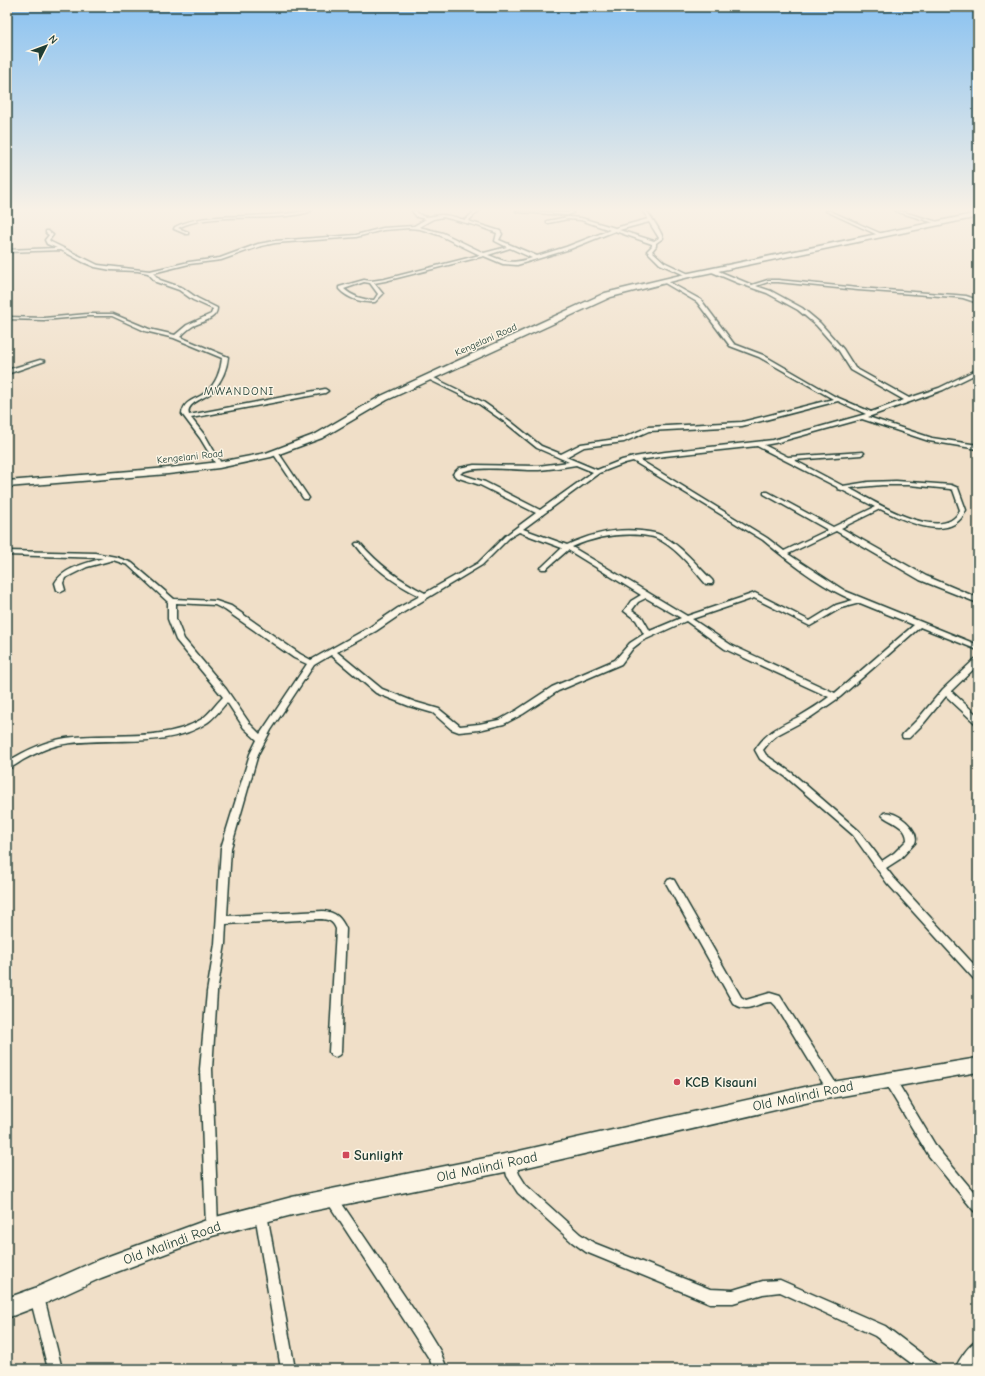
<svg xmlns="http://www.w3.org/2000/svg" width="985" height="1376" font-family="'Comic Neue',sans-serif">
  <rect width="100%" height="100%" fill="#f0dfc8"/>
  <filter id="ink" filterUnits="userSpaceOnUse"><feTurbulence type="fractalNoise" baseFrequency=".025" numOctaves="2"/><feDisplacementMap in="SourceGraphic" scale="8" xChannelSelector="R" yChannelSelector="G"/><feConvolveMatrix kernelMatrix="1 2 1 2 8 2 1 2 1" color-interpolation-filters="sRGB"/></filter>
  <g filter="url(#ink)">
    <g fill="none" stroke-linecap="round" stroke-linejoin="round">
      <defs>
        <path id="minor" d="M305 211H311C304 214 295 215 287 216 254 220 207 213 178 228L188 232V234H186L174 229 175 227C196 216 223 217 247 216 267 215 286 215 305 211Z
          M412 211H416C424 221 431 215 442 215 449 215 458 218 465 220L475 211H479L468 221 500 231 502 234 499 240 537 256 566 247 610 230 581 220 568 219 548 223H547V221L568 217 581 218 615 228 648 219 647 216 642 211H646C651 216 660 230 663 238L656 243V246L652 251 664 262 691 275 687 276 660 264 647 251 652 246V244L615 231 570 249 517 265 503 264 484 256 385 281 374 283 383 294 375 302C362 303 348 299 339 289V287L364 280 371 281 385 279 480 255 439 235 420 229 409 228 383 230 356 237 275 243 261 246 221 260 189 264 153 273 160 280 183 288 197 298 217 308C217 319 201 322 193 326 188 329 184 333 180 337L228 357C227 369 221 382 213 391 206 399 185 402 189 415L325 389 328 391 325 393 191 418 206 437 222 465 219 467 217 466 200 438 182 414C184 399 197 400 206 392 216 384 221 370 222 358L174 338 145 331 112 316H88L44 320 7 319V317L44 318 88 314H113L149 329 175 335 187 325 211 314 213 309 193 300 179 290 156 282 148 273 138 271 111 270 95 267 83 262 61 250 7 252V250L57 248 47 244 45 240 49 235 46 233V231H48L53 235 49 240 51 242 98 265 150 271 189 262 220 258 258 244 275 241 356 235 383 228 414 226 426 219 417 217ZM443 217 478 226 497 233 495 241 507 247 484 253 443 233 419 227 433 219ZM649 222 659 238 654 241 619 230ZM510 248 532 258C511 264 509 263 488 255ZM364 282 370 283 378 294 374 300C362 300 352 296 344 289Z
          M516 211 567 213 569 212 568 211H572L573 213 567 215 518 212Z
          M826 211H830L884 235 880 236Z
          M895 211H900L941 223 938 224Z
          M712 270H716L752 285 768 280H778L858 288 955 295 966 296 978 300V303L963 298 955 297 858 290 778 282H768L756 286 771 291 802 308 820 323 843 349 855 368 909 398 939 388 978 369V373L943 390 868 417 932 438 978 445V449L929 441 862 419 775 443 764 445 788 457 863 452 864 453 861 455 794 460 843 486 868 482 896 481 951 485 958 488 966 510C951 545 904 520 880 509L841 528 926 576 978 598V603L920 580 836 531 788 554 845 591 978 645V650L920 627 840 697 811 717 777 735 771 740 763 750 766 755 792 773 859 831 882 861 894 853 907 840C907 827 893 823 884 817L882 815 884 813C895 809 921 830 915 843L900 859 886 868 893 877 978 969V980L974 979 887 883 853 835 786 777 760 759 755 750C767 731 781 726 800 716 810 710 820 704 829 697L725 649 686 621 642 641 633 648 621 664 558 691 523 714 504 724 479 730 459 732 451 729 433 713 409 706 376 693 331 655 314 665 271 730 258 754 231 848 227 916 323 911C336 912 341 918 346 929L341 1052 339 1055 335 1057 331 1055 329 1052 336 929C333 921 328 919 319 919L226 924 225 944 217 992 212 1069 218 1227 216 1231 212 1233 208 1231 206 1227 200 1069 207 992 215 944 221 848 250 754 257 740 244 728 227 702C221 709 215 717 208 722 166 751 106 735 59 745 46 748 34 754 23 760 18 763 13 767 7 769V762C25 751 45 741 66 738 109 732 164 743 202 719 210 713 216 704 223 697L176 640 168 619V602L128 565 113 560 87 567 65 578 63 583 65 590 61 592 57 590 55 583C63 568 87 563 103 558L7 555V551L95 553 116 557 132 563 174 599 216 601 231 606 300 654 311 660 370 627 398 608 420 596C394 583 372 567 355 544L356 543H360C379 565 399 580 425 593L478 563 505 536 536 513 480 485 456 477 453 474 459 468 474 465 538 466 569 462 537 448 506 423 479 404 428 379V377H432L483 402 510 421 541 446 561 454 581 444 623 438 648 427 742 422 833 399 759 357 730 346 697 302 663 282V281L665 280 701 300 734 344 763 355 834 396 871 412 904 400 851 370 839 351 816 325 798 310 767 293 738 283 712 272ZM838 401 866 414 773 440 665 452 634 457 622 460 597 470 566 457 584 447 624 442 649 431 742 426ZM757 446 837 487 838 489 842 490 875 507 833 527 768 492H764V494L828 530 784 551 767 538 640 460 665 456ZM633 461 763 540C788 561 823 588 853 600L836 605 810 621 755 593 687 616 572 547C595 537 616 533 641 535 646 536 652 536 656 538 676 547 692 568 706 584H712L713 582 712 580C696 565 681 545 662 536 655 532 648 532 641 531 614 528 591 534 567 545L523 529 599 473 625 463ZM576 465 593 472 540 510 485 482 460 474C469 464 523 471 539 470 551 469 564 467 576 465ZM882 485H909L950 489 953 490 960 510C944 546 871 500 849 488ZM519 532 562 548 542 567 540 568 542 569H546L568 550 641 595 631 601 624 611 636 620 644 634 630 643 615 660 552 687 517 710 499 720 479 724 460 726 439 709 415 702 382 689 337 652 376 631 404 612 482 565 509 538ZM646 598 681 618 650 631 642 617 632 610 638 602ZM754 598 810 626 841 608 860 603 914 625 835 693 731 645 692 619ZM176 603 215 605 225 610 294 658 307 664 260 734 250 724 226 689 184 639 176 619Z
          M40 360 45 361 7 374V370Z
          M276 451 278 452 309 498 308 499H304L303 498 273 453Z
          M975 659H978V665L951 691 978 716V724L975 723 946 696 924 723 909 738H903L902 736 903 734 918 719 943 689Z
          M671 879 674 880 741 997 746 1000 770 993 780 996 837 1085 839 1089 837 1093 833 1094 829 1093 776 1006 772 1002C757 1001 749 1015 733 1003L666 883 668 880Z
          M889 1074 893 1075 937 1148 978 1197V1213L974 1211 929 1156 885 1083 883 1079 885 1075Z
          M510 1156 514 1158 519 1174 526 1185 580 1234 594 1243 710 1289 733 1290 763 1281 780 1280 885 1326 935 1364 937 1369H919L875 1336 780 1292 763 1294 733 1303H710L586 1252 572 1242 518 1193 507 1176 504 1162 506 1158Z
          M332 1193 336 1195 424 1325 440 1351 447 1369H433L430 1360 414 1335 328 1203 326 1199 328 1195Z
          M261 1208 265 1210 267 1214 295 1369H281L255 1214 257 1210Z
          M37 1290 42 1292 44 1297 62 1369H48L30 1297 32 1292Z
          M978 1340V1358L970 1369H955C959 1360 969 1344 978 1340Z"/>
        <path id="secondary" d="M978 213V217L689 277 611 297 387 400 322 438 271 457 219 468 168 474 7 487V481L168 468 219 462 266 453 316 434 381 396 605 293 689 273Z
          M978 1058V1072L814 1101 510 1171 292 1215 212 1236 101 1278 44 1304 7 1318V1298L35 1288 98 1260 212 1218 292 1197 510 1153 814 1085Z"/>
      </defs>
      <use href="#minor" stroke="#1f3d34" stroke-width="3"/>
      <use href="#secondary" stroke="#1f3d34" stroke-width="3"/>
      <use href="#minor" fill="#fcf5e5" fill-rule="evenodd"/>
      <use href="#secondary" fill="#fcf5e5" fill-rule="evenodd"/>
    </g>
  </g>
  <linearGradient id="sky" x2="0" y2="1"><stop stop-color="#8ac2f1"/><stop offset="0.52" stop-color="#f8f1e6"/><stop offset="1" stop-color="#f8f1e6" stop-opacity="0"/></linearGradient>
  <rect width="985" height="403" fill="url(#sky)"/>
  <g fill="#d1495b" stroke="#fcf5e5" stroke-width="1.5">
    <circle cx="677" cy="1082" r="4"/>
    <rect x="342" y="1151" width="8" height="8" rx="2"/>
  </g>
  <g text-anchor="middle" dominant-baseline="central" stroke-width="3" stroke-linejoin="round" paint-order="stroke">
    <g font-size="10" fill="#1f3d34" stroke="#fcf5e5">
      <text transform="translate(486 340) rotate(-24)">Kengelani Road</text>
      <text transform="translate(190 457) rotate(-6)">Kengelani Road</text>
    </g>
    <g font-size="12" letter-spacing="1" fill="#1f3d34" stroke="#fcf5e5">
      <text x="239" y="391">MWANDONI</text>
    </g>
    <g font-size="14" font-weight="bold" fill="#1f3d34" stroke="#fcf5e5" text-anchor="start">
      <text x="685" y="1082">KCB Kisauni</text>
      <text x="354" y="1155">Sunlight</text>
    </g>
    <g font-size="14" fill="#1f3d34" stroke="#fcf5e5">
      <text transform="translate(803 1096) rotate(-12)">Old Malindi Road</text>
      <text transform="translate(487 1167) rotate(-12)">Old Malindi Road</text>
      <text transform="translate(172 1243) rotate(-20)">Old Malindi Road</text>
    </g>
  </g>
  <rect width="985" height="1376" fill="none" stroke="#fcf5e5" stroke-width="24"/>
  <rect x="12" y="12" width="961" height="1352" fill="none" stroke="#1f3d34" stroke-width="1.5" filter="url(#ink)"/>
  <g transform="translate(46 46) rotate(48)" stroke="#fcf5e5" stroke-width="3" paint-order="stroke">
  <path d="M0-3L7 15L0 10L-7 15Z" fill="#1f3d34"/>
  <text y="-6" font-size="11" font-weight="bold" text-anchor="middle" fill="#1f3d34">N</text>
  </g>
</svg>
